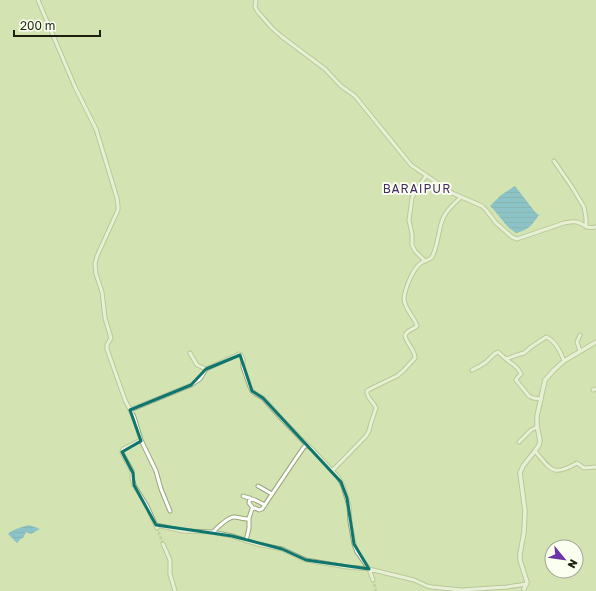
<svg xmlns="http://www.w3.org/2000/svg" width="596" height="591" font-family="'Golos Text',sans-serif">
  <defs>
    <pattern id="water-rules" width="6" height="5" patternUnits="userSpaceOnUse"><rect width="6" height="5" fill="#369bdd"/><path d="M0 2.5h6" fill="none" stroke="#2d7eb2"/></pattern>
  </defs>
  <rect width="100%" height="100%" fill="#d3e3b2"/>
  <path fill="url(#water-rules)" d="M515 186 535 212 539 215C532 225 529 230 516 233 505 227 500 215 490 206L501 195Z
    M29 525 40 529 31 534 26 532 23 538 20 539 19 541 17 543 8 534C13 529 22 527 29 525Z"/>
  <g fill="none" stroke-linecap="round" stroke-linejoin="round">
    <path stroke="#aebc91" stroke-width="3" stroke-dasharray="3 1.5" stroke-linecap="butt" d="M157 528 163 544
      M373 580 376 591"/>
    <defs>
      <path id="minor" d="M38 0 75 87 96 129 117 198 118 206V210L97 256 95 264 96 274 102 292 105 318 111 338 107 345V349L125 400 134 417 141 440 123 449 122 452V453L132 471V478L134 485 147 506 157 528
        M256 0 255 7 258 12 272 28 281 36 325 69 341 86 355 96 411 165 452 193 482 206 486 210 496 223 512 237 517 239 564 223C569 222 573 221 577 222 586 225 586 229 596 227
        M554 161 572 187 584 207 586 218V227
        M425 261 415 251 412 245V234L409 220 412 198 415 192 426 176
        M580 335 577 342 580 351
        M190 353 197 365 206 369
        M506 359 517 355 524 353 531 347 546 337C555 340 561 353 564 361
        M472 370C477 368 482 365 486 362 491 358 494 353 498 352 501 354 503 357 506 359 513 365 517 365 521 374L517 378 516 380 529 396 533 398 541 399
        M593 390 596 389
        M130 410 191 385 200 379 206 369 239 354 241 355 243 359V367L250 387 252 391 256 394 263 398 280 417 307 445
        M141 440 156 471 161 489 170 511
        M519 442 531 430 537 427
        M535 451C551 470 553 477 577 463L584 468 596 467
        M332 471 366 436 369 431 371 423 376 408C374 402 366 398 367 391L370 389 397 376 403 371 415 358C415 350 407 344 405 336 406 330 413 330 417 326 414 316 404 309 404 298 405 289 413 268 421 263 425 260 429 261 432 257 436 250 437 241 439 233 442 215 447 210 461 197
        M258 486 272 494
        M243 496 255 500 265 505
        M250 498 249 503 253 508
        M156 525 183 531 212 532 232 536 257 544 282 549 306 560 347 567 369 569 414 580 427 586 432 587 461 590 507 587 527 584
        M213 532C217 528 228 517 234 517 238 517 243 519 247 519L249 518 252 509 255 508 259 510 262 509 295 460 304 447 307 445 312 449 338 477 343 486 349 506 350 522 354 544 357 552 369 569 373 580
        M246 541 249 528V518
        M163 544 170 560V574L175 591"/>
      <path id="tertiary" d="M524 589 527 582 520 560V554L524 532 525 511 520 473 523 466 535 451 539 445 540 441 537 425V416L545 380 554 370 564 361 596 342"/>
    </defs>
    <use href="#minor" stroke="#97a677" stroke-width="5"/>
    <use href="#tertiary" stroke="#97a677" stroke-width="5.5"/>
    <use href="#minor" stroke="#fff" stroke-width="3"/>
    <use href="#tertiary" stroke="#fff" stroke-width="3.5"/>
  </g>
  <path d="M0 0H596V591H0ZM240 355 252 391 263 398 341 482 347 498 354 544 369 569 306 560 282 549 232 536 156 525 134 485 133 473 122 452 141 441 130 410 191 385 206 369Z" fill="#d3e3b2" fill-opacity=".55" fill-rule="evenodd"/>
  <path fill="none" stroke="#0f766e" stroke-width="3" stroke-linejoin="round" d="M240 355 252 391 263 398 341 482 347 498 354 544 369 569 306 560 282 549 232 536 156 525 134 485 133 473 122 452 141 441 130 410 191 385 206 369Z"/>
  <g text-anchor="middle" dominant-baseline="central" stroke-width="4" stroke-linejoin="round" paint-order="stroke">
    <g font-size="12" letter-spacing="1" fill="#452b65" stroke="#fafff0">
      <text x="417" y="188">BARAIPUR</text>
    </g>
  </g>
  <g transform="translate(564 559) rotate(119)"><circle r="19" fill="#fafff0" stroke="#a1a696"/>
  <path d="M0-3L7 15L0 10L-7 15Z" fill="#6d33a9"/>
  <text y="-6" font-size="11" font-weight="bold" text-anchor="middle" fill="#1b210e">N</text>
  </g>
  <path d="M14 30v6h86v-6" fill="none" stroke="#1b210e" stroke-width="2"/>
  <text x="20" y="30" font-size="12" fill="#1b210e" stroke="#fafff0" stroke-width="3" paint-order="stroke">200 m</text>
</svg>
